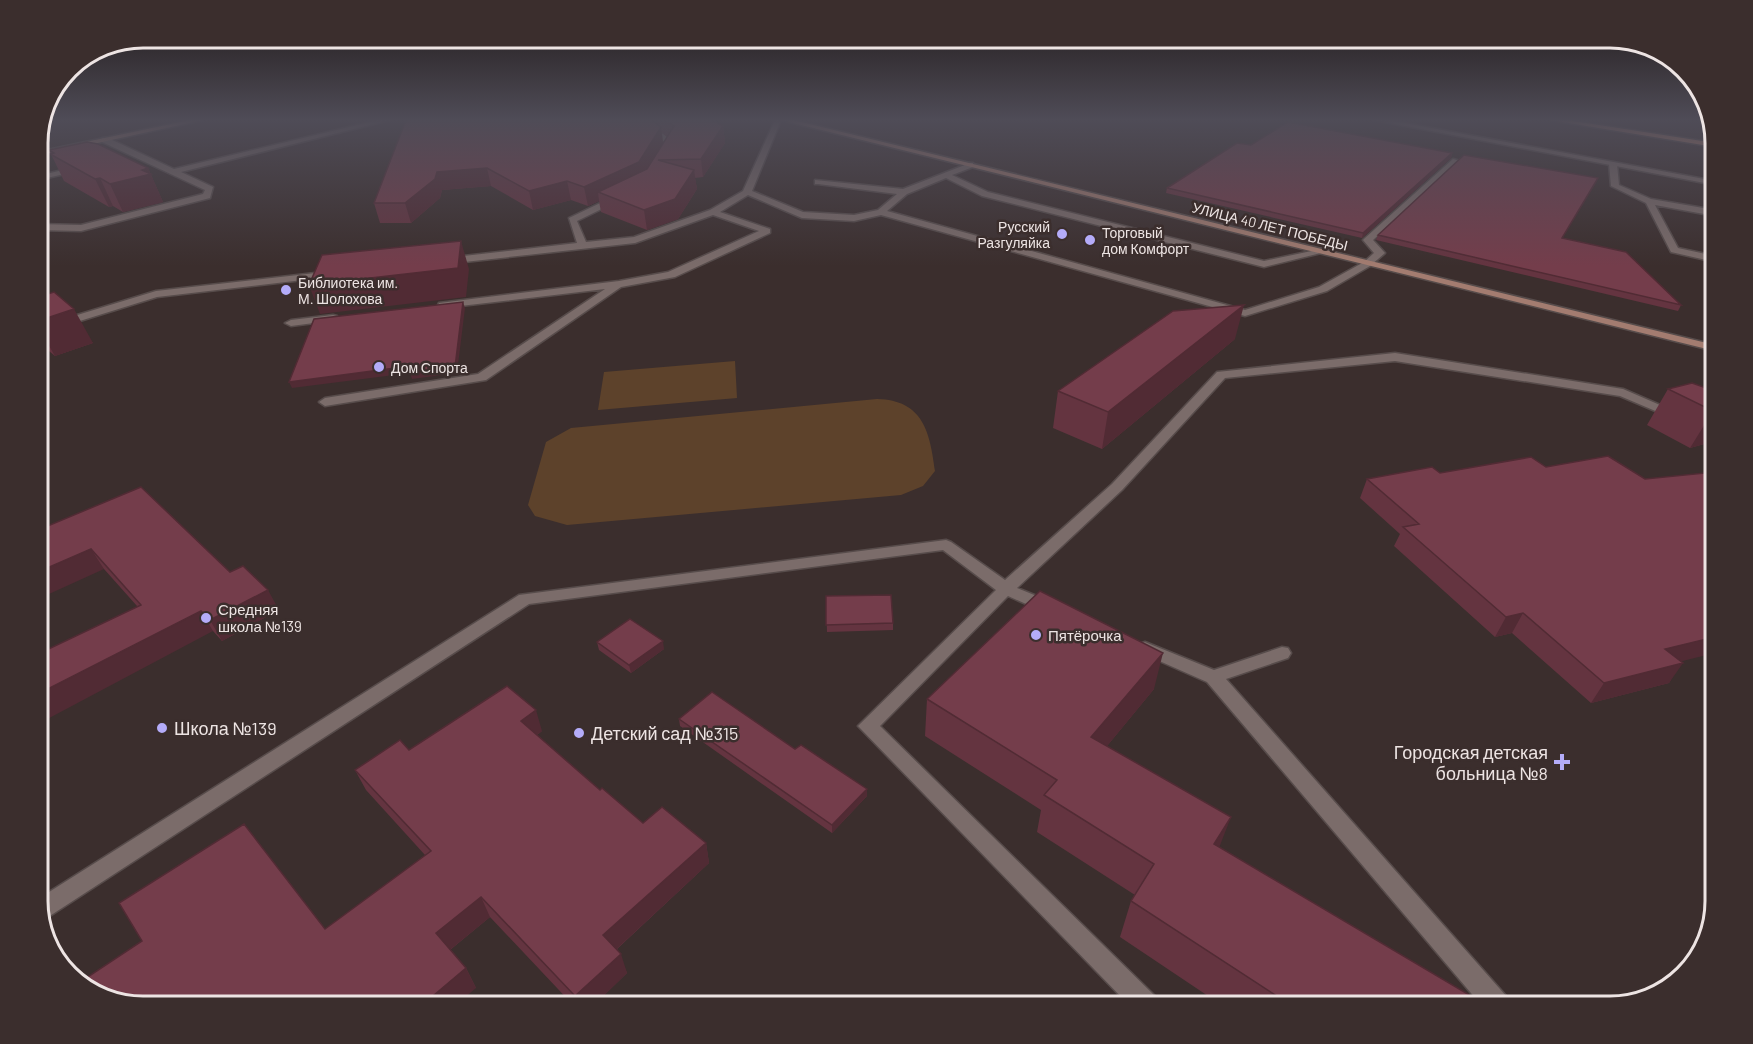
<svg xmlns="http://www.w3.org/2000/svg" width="1753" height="1044" font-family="Barlow,sans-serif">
  <rect width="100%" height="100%" fill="#3b2e2d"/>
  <path fill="#5d422b" d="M735 361 737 398 598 410 604 372Z
    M877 399C923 400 930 432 935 471L923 486 901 495 567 525 535 516 528 505 546 442 571 428Z"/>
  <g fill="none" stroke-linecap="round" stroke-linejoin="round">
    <defs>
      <path id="lane" d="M378 120H390L181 172 213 187 210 198 81 231 38 230V224L81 225 203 194 205 190 102 142V138H108L174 169Z
        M632 120H640L673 140 665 158 658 156 666 143Z
        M775 120H781L752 191 803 212 854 215 878 210 897 194 818 184H815V180L903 189 970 163H973V167L952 175 988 192 1264 261 1321 249V253L1264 267 982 196 946 178 907 194 887 211 1245 310 1319 287 1364 262 1374 253 1363 240 1365 238 1453 159 1460 161 1373 240 1385 253 1370 266 1327 291 1245 316 881 215 854 221 802 218 748 195 720 212 770 229V233L675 277 621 287 486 380 325 406 319 402 325 398 478 374 605 289 443 308 438 305 439 303 619 281 668 272 759 231 713 215 635 243 446 264 441 261 446 258 577 243 569 218 619 194 622 195V199L577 221 586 242 634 237 710 210 743 191Z
        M1613 162 1617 164 1619 185 1651 199 1715 210V216L1655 205 1678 248 1715 256V262L1671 252 1646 203 1611 186 1609 164Z
        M79 166 83 168 82 170 38 180V176Z
        M333 271 337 272V276L157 297 38 334V327L156 291Z
        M333 315 337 316V320L291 326 285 323 291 320Z
        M1395 353 1623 389 1683 415 1682 418H1672L1620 396 1395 361 1225 378 1122 490 1017 588 1054 603 1056 607 1054 611H1042L1008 596 880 726 1156 997 1159 1006H1130L858 726 996 590 943 550 529 604 42 921 38 899 519 595 946 540 951 542 1005 580 1112 484 1217 372Z
        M1145 642 1214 670 1282 647 1288 648 1291 653 1288 658 1226 679 1507 997 1510 1006H1482L1207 682 1139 652 1136 648 1139 644Z"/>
      <path id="street" d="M1374 120H1389L1715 181V185Z"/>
      <path id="secondary" d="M190 120H203L38 156V152Z
        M781 120H793L1715 345V351Z"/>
      <path id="primary" d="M1550 120H1567L1715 143V147Z"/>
    </defs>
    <use href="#lane" stroke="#574c4b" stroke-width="3"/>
    <use href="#street" stroke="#574c4b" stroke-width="3"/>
    <use href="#secondary" stroke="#574c4b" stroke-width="3"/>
    <use href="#primary" stroke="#574c4b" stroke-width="3"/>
    <use href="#lane" fill="#7b6c6a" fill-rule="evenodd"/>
    <use href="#street" fill="#7b6c6a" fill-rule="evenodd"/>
    <use href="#secondary" fill="#a37c70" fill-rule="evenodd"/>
    <use href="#primary" fill="#ca8c75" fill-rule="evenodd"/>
  </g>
  <path fill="#643440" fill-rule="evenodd" d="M406 120H712L723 126 725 143 703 177 695 178 697 189 678 219 647 230 601 212 599 201 588 206 571 200 533 210 491 186 442 190 440 198 411 223H380L374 203ZM662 133 667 137 663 144Z
    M1251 145 1452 153 1451 158 1362 238 1166 193 1167 188Z
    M49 150 148 168 163 202 123 212 113 206 109 207 64 181Z
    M1598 178 1562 238 1681 305 1678 311 1376 240 1378 235Z
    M38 279 49 294 93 343 55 356 38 342Z
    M1235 339 1102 449 1053 428 1058 391Z
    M1715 377V441L1690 448 1647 425 1668 389 1707 388 1713 378Z
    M1367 479 1681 661 1669 683 1591 703 1512 633 1495 637 1394 546 1400 534 1360 498Z
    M38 530 230 572 279 610 222 641 213 631 137 606 104 569Z
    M826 596 893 623V630L827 632Z
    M597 642 664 649 631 673 599 650Z
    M1154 689 1107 746 1219 847 1488 1006H1223L1120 937 1131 901 1135 895 1037 832 1041 810 925 736 927 699Z
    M679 719 795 749 867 789V796L832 833 680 726Z
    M542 731 537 735 600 790 643 823 706 843 709 863 617 949 627 973 593 1006H574L490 917 450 950 466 968 476 988 325 929 425 855 366 790 355 770 409 750Z"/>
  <path fill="#512b34" d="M723 126 725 143 703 177 701 159Z
    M661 127 663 144 641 180 598 192 599 201 588 206 584 187Z
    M1452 153 1451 158 1362 238 1363 233Z
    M148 168 163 202 123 212 110 184 142 170Z
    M487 168 491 186 442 190 440 198 411 223 405 203 437 172Z
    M694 170 697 189 678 219 647 230 644 210Z
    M100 178 113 206 109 207 95 179Z
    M1598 178 1596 183 1559 243Z
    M567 181 571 200 533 210 529 191Z
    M461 241 469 269 466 297 320 314 309 285Z
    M44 284 61 314 74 309 93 343 55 356 38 327V286Z
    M463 302 465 308 457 373 412 379 410 373 292 388 289 382Z
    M1244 305 1235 339 1102 449 1108 412Z
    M1715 410V441L1690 448 1713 411Z
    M91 549 104 569 38 599V572Z
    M268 590 279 610 222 641 210 620Z
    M201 611 213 631 38 724V694Z
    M1523 613 1512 633 1495 637 1506 617Z
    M1715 637V653L1650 669 1665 649Z
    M663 641 664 649 631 673 629 665Z
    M1163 653 1154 689 1084 774 1091 737Z
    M1683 663 1669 683 1591 703 1604 683Z
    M536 710 542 731 528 742 521 721Z
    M867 789V796L832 833V825Z
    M1231 817 1217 853 1214 844Z
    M706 843 709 863 610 955 603 935Z
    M481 897 490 917 446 953 436 933Z
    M621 954 627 973 593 1006H579L575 996Z
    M466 968 476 988 455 1006H421Z"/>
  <path fill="#743d4b" stroke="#512b34" stroke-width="1.5" d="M406 120H651L661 127 639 162 584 187 567 181 529 191 487 168 437 172 435 179 405 203H374Z
    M665 120H712L723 126 701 159 658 160 694 170 675 199 644 210 598 192 647 169 674 126Z
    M1288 122 1452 153 1363 233 1167 188 1237 143 1251 145Z
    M87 142 98 144 148 168 142 170 151 174 110 184 100 178 95 179 50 154 54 153 49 150Z
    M1464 155 1598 178 1562 238 1626 252 1681 305 1378 235Z
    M461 241 458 268 309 285 322 255Z
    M38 279 44 284 38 286Z
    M54 292 74 309 38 321V297Z
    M463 302 455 367 409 373 411 366 289 382 314 319Z
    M1244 305 1108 412 1058 391 1173 311Z
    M1692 383 1715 391V410L1713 411 1668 389Z
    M1608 456 1645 479 1715 472V637L1665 649 1683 663 1604 683 1523 613 1506 617 1403 527 1419 524 1367 479 1432 467 1440 473 1531 457 1546 467Z
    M141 487 230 572 243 566 268 590 210 620 201 611 38 694V654L141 605 91 549 38 572V530Z
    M1040 591 1163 653 1091 737 1231 817 1214 844 1488 1006H1292L1131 901 1154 864 1044 795 1057 780 927 699Z
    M891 595 893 623 826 625V596Z
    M630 619 663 641 629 665 597 642Z
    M507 686 536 710 521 721 600 790 602 788 643 823 662 807 706 843 603 935 621 954 575 996 481 897 436 933 466 968 421 1006H143L129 1003 127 998 123 1001 90 992 80 982 142 941 119 903 244 824 325 929 431 851 355 770 400 740 409 750Z
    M712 692 795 749 801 745 867 789 832 825 679 719Z"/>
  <linearGradient id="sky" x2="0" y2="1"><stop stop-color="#201919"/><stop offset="0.45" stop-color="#4f4c57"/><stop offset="1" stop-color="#4f4c57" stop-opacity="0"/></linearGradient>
  <rect width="1753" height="266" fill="url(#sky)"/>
  <g fill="#b4acf9" stroke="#3b2e2d" stroke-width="2">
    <circle cx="1062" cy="234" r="6"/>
    <circle cx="1090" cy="240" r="6"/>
    <circle cx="286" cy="290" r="6"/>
    <circle cx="379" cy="367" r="6"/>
    <circle cx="206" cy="618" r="6"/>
    <circle cx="1036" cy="635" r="6"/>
    <circle cx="162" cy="728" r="6"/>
    <circle cx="579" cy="733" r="6"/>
    <path d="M1559 753h6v6h6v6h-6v6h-6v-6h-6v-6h6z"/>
  </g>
  <g text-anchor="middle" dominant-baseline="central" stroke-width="5" stroke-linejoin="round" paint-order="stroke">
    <g font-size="14" fill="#ede4e3" stroke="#3b2e2d" text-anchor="start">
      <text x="1050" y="226" text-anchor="end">Русский<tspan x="1050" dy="16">Разгуляйка</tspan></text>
      <text x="1102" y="232">Торговый<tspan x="1102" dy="16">дом Комфорт</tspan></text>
      <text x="298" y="282">Библиотека им.<tspan x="298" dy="16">М. Шолохова</tspan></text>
      <text x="391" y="367">Дом Спорта</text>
    </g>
    <g font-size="14" fill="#ede4e3" stroke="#3b2e2d">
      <text transform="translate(1270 226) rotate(14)">УЛИЦА 40 ЛЕТ ПОБЕДЫ</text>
    </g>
    <g font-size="15" fill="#ede4e3" stroke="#3b2e2d" text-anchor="start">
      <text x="218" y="609">Средняя<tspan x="218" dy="17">школа №139</tspan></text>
      <text x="1048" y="635">Пятёрочка</text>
    </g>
    <g font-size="18" fill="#ede4e3" stroke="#3b2e2d" text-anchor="start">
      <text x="174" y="728">Школа №139</text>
      <text x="591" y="733">Детский сад №315</text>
      <text x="1548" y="752" text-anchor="end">Городская детская<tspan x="1548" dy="21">больница №8</tspan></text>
    </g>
  </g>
  <path d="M0 0H1753V1044H0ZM143 48H1610A95 95 0 0 1 1705 143V901A95 95 0 0 1 1610 996H143A95 95 0 0 1 48 901V143A95 95 0 0 1 143 48Z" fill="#3b2e2d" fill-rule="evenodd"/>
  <path fill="none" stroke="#ede4e3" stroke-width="3" d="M143 48H1610A95 95 0 0 1 1705 143V901A95 95 0 0 1 1610 996H143A95 95 0 0 1 48 901V143A95 95 0 0 1 143 48Z"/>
</svg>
